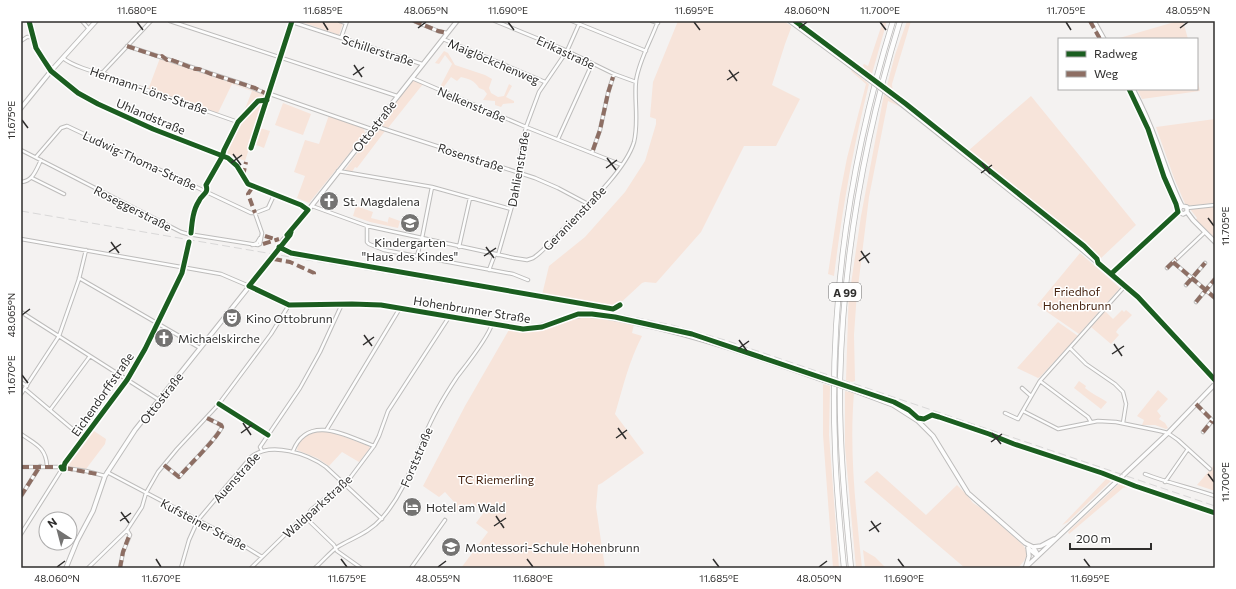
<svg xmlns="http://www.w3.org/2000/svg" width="1236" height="589" font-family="Commissioner,sans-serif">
  <rect width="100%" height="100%" fill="#f4f2f1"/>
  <path fill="#f7e4da" d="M299 21H337L343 23 339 35Z
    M678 21H784L791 26V28L785 44 772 85 800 99 776 146H744L701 232 656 283 645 282 642 283 615 308 542 295 549 266 585 237 625 192 645 161 656 124V119L650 117 653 82Z
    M883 21H887L871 77 862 71 864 68 863 65 864 64 868 66Z
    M907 21H911L892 84 893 94 886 89 895 55Z
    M1178 21H1183L1188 39H1116Z
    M444 51 448 53 455 65 485 75 492 79 489 88 491 93 498 97 504 96 509 84 512 86 506 97 514 101V103L503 104 501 107 495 105V101L483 100 487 94 484 90 479 88C474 80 469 79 461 77L457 81 451 77 443 88 440 87 452 64 445 55 439 64 435 63Z
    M160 58 267 95 245 161 225 153V150L243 114 252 91 232 84 218 113 148 90Z
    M852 70 869 84C853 147 842 211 834 276L828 274 840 194 847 158 866 84 851 71Z
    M1197 78 1200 91 1142 99 1137 89H1197Z
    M414 80 423 84 388 128 379 126V124L411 82Z
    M884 94 905 109 888 101 869 197 858 287 851 284 861 216Z
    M1031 96 1136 225 1099 260 1069 233 968 151Z
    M283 103 311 114 303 135 275 125Z
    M329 115 362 126 364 129 365 134 309 203 297 198 305 176 294 172 305 140 319 144Z
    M1215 119V203L1186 206 1174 178 1156 127Z
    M260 128 270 131 264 148 254 144Z
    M376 128 385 131 357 168 355 167 352 172 344 171Z
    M356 206 373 212 371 218 387 222V224L389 217 400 221 398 228 370 222 353 216Z
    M1215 206V239L1196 220 1197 218 1190 209Z
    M285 253 616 310V312L284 255Z
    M1080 253 1120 288 1079 334 1037 305Z
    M849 287 856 290 857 292 854 335 855 381 852 382 846 380Z
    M1122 310 1124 312 1126 310 1132 315 1118 329 1116 332 1119 335 1111 344 1091 327 1105 311 1113 319Z
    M590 317 634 324 632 333 642 336C629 361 623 387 615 414L644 453 602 483 598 485 596 507 605 568H461L488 532 476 523 484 512 472 503 460 512 452 506 455 503 445 492 439 497 423 486 465 406 510 328 524 330H538L568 319Z
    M1058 322 1078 336 1040 377 1038 378 1017 368Z
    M1079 381 1086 386 1085 388C1092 394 1100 397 1107 402L1101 409 1074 388Z
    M823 384 830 386 829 435 839 568H833L823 435Z
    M1158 390 1168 399 1157 411 1161 416 1159 419 1165 423 1168 428 1166 429 1155 425H1142L1144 420 1137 416Z
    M845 391 854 393C849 452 856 510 862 568H856L845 447Z
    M91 429 106 439 105 444 86 469 67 466V463Z
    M315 431 331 432 369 446 370 448 359 462 342 452 329 466 317 458 297 450C298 440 306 435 315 431Z
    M1215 464V491L1197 485Z
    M877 471 926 515 957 485 967 495 973 503 981 508 1023 545 1028 553 1024 561 1018 568H965L864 482Z
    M1108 477 1113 479 1068 522 1062 525Z
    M1121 482 1132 486 1123 488 1069 534 1068 532Z
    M863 550 875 557 886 568H865Z"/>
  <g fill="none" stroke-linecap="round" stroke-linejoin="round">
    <defs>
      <path id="street" d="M29 21 36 48 43 59 51 71 78 93 98 104 153 129 228 158 237 166 248 184 301 205 308 210
        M82 21 89 29
        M170 21 397 96
        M289 21 422 64
        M340 21 346 23
        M414 21 438 31 447 33
        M495 21 563 49 614 74 636 82
        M572 21 646 51
        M652 21 658 23
        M341 38 347 21
        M443 39 545 82
        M21 41 27 37H32
        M127 46 246 85 267 94H270L371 129
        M63 58C70 64 95 74 103 72L110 77 235 121
        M103 72 151 21
        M412 78 526 127 622 165
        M375 126 535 178 558 188 588 204
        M558 139 592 64
        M21 150 181 232 188 234 258 245 260 244 262 233 255 213
        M592 153 600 130 608 93 614 74
        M36 157 61 128 67 126 251 213H255L268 208 274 195
        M338 171 432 187 511 209
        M32 178 64 194
        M21 182C33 181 36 170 41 160
        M312 206 367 226 514 258 527 260 533 258C543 252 551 241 559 233 582 210 625 172 634 142 639 121 634 101 636 81 639 60 651 41 658 21
        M1187 208 1215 205
        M367 226V242L369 244 384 250 513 274 528 280
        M21 239 221 274 249 286
        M252 245 257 243 260 238
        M459 247 470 198
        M498 255 516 192 521 149 526 127 539 92 567 51 579 24
        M417 256 422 238 432 187
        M1173 262 1215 298
        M1167 268 1204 233
        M489 270 495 254
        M1111 274 1180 212
        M79 278 200 348
        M1186 285 1205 263
        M1196 302 1215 279
        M21 312 159 400
        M1070 348 1086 364 1115 384 1123 392 1126 404 1123 423
        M1040 381 1088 417 1091 422
        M21 382 27 386
        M1022 388 1031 396
        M25 389 83 438
        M21 394 59 336 79 279 86 250
        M1196 404 1215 423
        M50 410 90 356
        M1023 411 1058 429 1098 421 1116 422 1160 431 1168 433 1178 440 1210 469
        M1005 413 1018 419 1040 381 1125 286
        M327 429 400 308
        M1203 432 1212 421
        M21 434C35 444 46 447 47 466
        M262 451 260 447 300 388 320 352 342 304
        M293 451C308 413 347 436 374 446
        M164 465 179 477C190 464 215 441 222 427L221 425 207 418
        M21 467H61L64 466
        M61 467 62 469H64V466L65 463 133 370 145 349 182 273 183 267
        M65 468 86 471 105 476
        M107 472 228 536 262 557
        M1145 474C1168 483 1192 488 1215 496
        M1165 482 1188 449
        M21 496 40 466
        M306 518 334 545 337 551 361 568
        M21 534 62 469
        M88 568 127 530 142 507 146 493 158 472 177 449 218 405 271 334 289 305
        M120 568 123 552 130 535 127 530
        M181 568 189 540 198 520 251 457C271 441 308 454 326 467L382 519
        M251 568 297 523 306 518 311 510 350 478 374 446 379 436 388 411 449 317
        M315 568C322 562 332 550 339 546 355 537 370 532 382 518 404 493 412 465 425 435 433 415 445 395 457 377 467 364 488 338 492 324
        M411 568 445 520"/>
      <path id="secondary" d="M790 21 867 78
        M1094 21 1104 39
        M1133 89C1142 106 1150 124 1157 143 1165 164 1171 185 1182 206L1187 207V212L1193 220 1215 242
        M890 95 1052 224 1138 297 1215 380
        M21 108 51 71 96 21
        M1182 206 1179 209 1180 212 1183 214 1187 212
        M282 244 283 240 291 232 457 21
        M249 286 289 305 352 304 381 305 523 329C545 328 563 315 585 315 603 315 622 320 640 324 702 337 763 359 823 380
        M850 389 893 405 918 421 933 436 968 493 1025 543 1033 547 1038 555
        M1033 547 1041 546 1054 539
        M1028 548 1035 554 1038 555
        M1026 566 1029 556 1028 548
        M66 568 77 541 93 511 105 476 135 430 287 239 291 232
        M1025 568 1168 433 1215 384"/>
      <path id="highway" d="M844 568C840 528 836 488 835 447 829 303 850 159 893 21
        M851 568C845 506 839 443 840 381 843 258 864 138 900 21"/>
    </defs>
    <use href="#street" stroke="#bdbcbb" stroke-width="4.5"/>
    <use href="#secondary" stroke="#bdbcbb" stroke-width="5.5"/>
    <use href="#highway" stroke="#bdbcbb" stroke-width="6"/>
    <use href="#street" stroke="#fdfdfd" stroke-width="2.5"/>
    <use href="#secondary" stroke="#fdfdfd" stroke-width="3.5"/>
    <use href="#highway" stroke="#fdfdfd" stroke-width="4.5"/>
    <path stroke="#d9d8d8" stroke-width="1" stroke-dasharray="8 4" stroke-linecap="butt" d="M21 211 589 308 672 325 725 340 1215 506"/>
    <defs>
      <path id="secondary-bridge" d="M867 78 890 95
        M823 380 850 389"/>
    </defs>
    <use href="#secondary-bridge" stroke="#bdbcbb" stroke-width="5.5" stroke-linecap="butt"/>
    <use href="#secondary-bridge" stroke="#fdfdfd" stroke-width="3.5"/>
    <path stroke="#8d6e63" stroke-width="4" stroke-dasharray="8 4" stroke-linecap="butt" d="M414 21 438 31 447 33
      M1090 21 1100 39
      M127 46 160 57 162 56 167 60 169 59 195 69H199L211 74 255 88 267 94H269
      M593 150 600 130 608 93 613 77
      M243 176 246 162
      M252 188 248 194 255 213
      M265 236 278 240
      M263 244 279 239
      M274 259 290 262 314 273V275
      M1173 262 1215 298
      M1167 268 1176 259
      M1186 285 1205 263
      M1196 302 1215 279
      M1196 404 1215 423
      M1203 432 1212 421
      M164 465 179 477C190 464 215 441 222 427L221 425 207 418
      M21 467H61L64 466
      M65 468 97 474
      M21 496 40 466
      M120 568 123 552 129 536"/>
    <defs>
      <path id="cycleway" d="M29 21 36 48 43 59 51 71 78 93 98 104 153 129 228 158 237 166 248 184 301 205 308 210 287 235
        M795 21 906 104 1084 246 1097 259 1098 263 1138 297 1215 380
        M251 148 292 21
        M291 232 290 235 249 286 289 305 352 304 381 305 523 329 542 327 578 314H592L615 317 692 334 894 402 909 410 918 418 924 419 932 415 939 417 989 434 1014 444 1102 473 1135 486 1215 513
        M191 233C192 222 193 210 199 201 202 194 209 194 206 185L222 157 224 150 238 122 258 101 267 100
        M279 247 291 253 613 309 615 308 620 305
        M1111 274 1178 212 1176 204 1164 177 1148 129 1129 89
        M219 404 268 435
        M61 467 62 469H64V466L65 463 127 380 145 349 182 273 189 242"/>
    </defs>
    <use href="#cycleway" stroke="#fff" stroke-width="8"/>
    <use href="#cycleway" stroke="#1b5e20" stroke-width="5"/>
  </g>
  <path fill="none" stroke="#2f2e2d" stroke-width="1.5" d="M137 22 143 30M323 22 328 30M508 22 514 30M694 22 700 30M880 22 886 30M1066 22 1071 30M418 28 426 22M799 28 807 22M1180 28 1188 22M354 65 362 77M729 70 737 81M353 75 364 67M727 80 739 72M22 120 28 128M233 154 241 165M607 158 616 170M231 163 242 155M982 163 990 174M606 168 617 160M981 173 992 165M1208 218 1214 226M111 242 119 253M486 247 494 258M861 251 869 263M109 252 121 244M484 256 496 248M859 261 870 253M22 315 30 309M364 335 372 346M739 340 747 351M1114 344 1122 356M363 345 374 337M738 349 749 341M1112 354 1124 346M22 375 28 383M243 423 251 435M618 428 626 439M241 433 252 425M992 433 1001 444M616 438 627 430M991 442 1002 434M1208 474 1214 482M121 512 129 523M496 516 504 528M120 521 131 513M871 521 879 532M494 526 506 518M869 531 881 523M156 559 161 567M341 559 347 567M527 559 533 567M713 559 719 567M898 559 904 567M1084 559 1090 567M57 567 65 561M438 567 446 561M819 567 827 561"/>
  <defs>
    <symbol id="church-disc" viewBox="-11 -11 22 22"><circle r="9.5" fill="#747372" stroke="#fff"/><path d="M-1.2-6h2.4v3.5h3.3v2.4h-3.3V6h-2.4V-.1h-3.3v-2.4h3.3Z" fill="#fff"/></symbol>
    <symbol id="school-disc" viewBox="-11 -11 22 22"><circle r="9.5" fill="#747372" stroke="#fff"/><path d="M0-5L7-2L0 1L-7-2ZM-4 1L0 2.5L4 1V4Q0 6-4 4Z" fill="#fff"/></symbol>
    <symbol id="theatre-disc" viewBox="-11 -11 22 22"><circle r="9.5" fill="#747372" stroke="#fff"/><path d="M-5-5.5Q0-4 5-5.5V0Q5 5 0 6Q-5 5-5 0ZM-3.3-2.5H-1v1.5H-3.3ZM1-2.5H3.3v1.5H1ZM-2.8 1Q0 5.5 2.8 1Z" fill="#fff"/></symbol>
    <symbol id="hotel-disc" viewBox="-11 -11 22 22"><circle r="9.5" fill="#747372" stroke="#fff"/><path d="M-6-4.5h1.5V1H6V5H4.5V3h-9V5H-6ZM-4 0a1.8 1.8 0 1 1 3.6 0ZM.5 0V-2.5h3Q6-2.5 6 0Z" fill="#fff"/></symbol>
  </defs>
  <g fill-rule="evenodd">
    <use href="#church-disc" x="318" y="190" width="22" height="22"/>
    <use href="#school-disc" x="399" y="212" width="22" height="22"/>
    <use href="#theatre-disc" x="221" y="307" width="22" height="22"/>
    <use href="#church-disc" x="153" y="327" width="22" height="22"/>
    <use href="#hotel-disc" x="401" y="496" width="22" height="22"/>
    <use href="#school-disc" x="440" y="536" width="22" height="22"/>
  </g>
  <g text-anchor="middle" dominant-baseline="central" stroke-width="3" stroke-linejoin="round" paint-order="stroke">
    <rect fill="#fff" stroke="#6d6d6c" stroke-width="1" x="829" y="283" width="32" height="18" rx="3"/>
    <g font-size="11" font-weight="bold" fill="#2f2e2d">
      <text x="845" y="292">A 99</text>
    </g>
    <g font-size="12" fill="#2f2e2d" stroke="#fff">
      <text transform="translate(378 50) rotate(18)">Schillerstraße</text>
      <text transform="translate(566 52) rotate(25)">Erikastraße</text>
      <text transform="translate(494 61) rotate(23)">Maiglöckchenweg</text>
      <text transform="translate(149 90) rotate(19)">Hermann-Löns-Straße</text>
      <text transform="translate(472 104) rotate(23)">Nelkenstraße</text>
      <text transform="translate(151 116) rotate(23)">Uhlandstraße</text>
      <text transform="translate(374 126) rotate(-52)">Ottostraße</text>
      <text transform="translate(471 157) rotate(18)">Rosenstraße</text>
      <text transform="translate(140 160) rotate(25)">Ludwig-Thoma-Straße</text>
      <text transform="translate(518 169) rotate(-80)">Dahlienstraße</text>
      <text transform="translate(133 208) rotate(27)">Roseggerstraße</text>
      <text transform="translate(574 218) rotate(-46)">Geranienstraße</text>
      <text transform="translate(472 309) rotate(9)">Hohenbrunner Straße</text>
      <text transform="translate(102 394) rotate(-55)">Eichendorffstraße</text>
      <text transform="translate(161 398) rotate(-52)">Ottostraße</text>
      <text transform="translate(416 457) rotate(-67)">Forststraße</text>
      <text transform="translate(236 477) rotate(-48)">Auenstraße</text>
      <text transform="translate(317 506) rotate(-42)">Waldparkstraße</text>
      <text transform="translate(204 524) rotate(28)">Kufsteiner Straße</text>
    </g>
    <g font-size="12" fill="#2f2e2d" stroke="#fff" text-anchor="start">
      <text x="343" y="201">St. Magdalena</text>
      <text x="410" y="242" text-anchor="middle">Kindergarten<tspan x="410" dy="14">"Haus des Kindes"</tspan></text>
      <text x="246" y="318">Kino Ottobrunn</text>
      <text x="178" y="338">Michaelskirche</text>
      <text x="426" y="507">Hotel am Wald</text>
      <text x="465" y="547">Montessori-Schule Hohenbrunn</text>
    </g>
    <g font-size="12" fill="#472411" stroke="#fff">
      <text x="1077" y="291">Friedhof<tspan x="1077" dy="14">Hohenbrunn</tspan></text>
      <text x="496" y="479">TC Riemerling</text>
    </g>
  </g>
  <rect width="1236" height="589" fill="none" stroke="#ffffff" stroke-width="44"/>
  <rect x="1058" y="38" width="140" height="52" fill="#ffffff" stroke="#acabab"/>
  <rect x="1066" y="51" width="20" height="6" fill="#1b5e20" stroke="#acabab"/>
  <text x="1094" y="58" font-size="12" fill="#2f2e2d">Radweg</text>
  <rect x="1066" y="71" width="20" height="6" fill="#8d6e63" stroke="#acabab"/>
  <text x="1094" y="78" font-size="12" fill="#2f2e2d">Weg</text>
  <g transform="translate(58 531) rotate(324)"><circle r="19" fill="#ffffff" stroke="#acabab"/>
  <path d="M0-3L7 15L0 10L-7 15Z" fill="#747372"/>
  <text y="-6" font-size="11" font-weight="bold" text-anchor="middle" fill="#2f2e2d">N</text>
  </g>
  <path d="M1070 543v6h81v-6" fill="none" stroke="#2f2e2d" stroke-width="2"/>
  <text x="1076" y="543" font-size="12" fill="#2f2e2d" stroke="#ffffff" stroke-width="3" paint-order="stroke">200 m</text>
  <rect x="22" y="22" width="1192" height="545" fill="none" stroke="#2f2e2d" stroke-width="1.5"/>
  <g font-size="10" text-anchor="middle" fill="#2f2e2d">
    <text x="137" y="14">11.680°E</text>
    <text x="323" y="14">11.685°E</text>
    <text x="426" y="14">48.065°N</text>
    <text x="508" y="14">11.690°E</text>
    <text x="694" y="14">11.695°E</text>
    <text x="807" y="14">48.060°N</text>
    <text x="880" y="14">11.700°E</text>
    <text x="1066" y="14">11.705°E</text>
    <text x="1188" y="14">48.055°N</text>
    <text transform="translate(11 120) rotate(-90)" y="4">11.675°E</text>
    <text transform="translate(1225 226) rotate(-90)" y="4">11.705°E</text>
    <text transform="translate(11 315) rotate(-90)" y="4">48.065°N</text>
    <text transform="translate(11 375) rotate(-90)" y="4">11.670°E</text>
    <text transform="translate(1225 482) rotate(-90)" y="4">11.700°E</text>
    <text x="57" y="582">48.060°N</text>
    <text x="161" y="582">11.670°E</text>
    <text x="347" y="582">11.675°E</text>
    <text x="438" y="582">48.055°N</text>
    <text x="533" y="582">11.680°E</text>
    <text x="719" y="582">11.685°E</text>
    <text x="819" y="582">48.050°N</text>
    <text x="904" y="582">11.690°E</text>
    <text x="1090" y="582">11.695°E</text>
  </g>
</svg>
